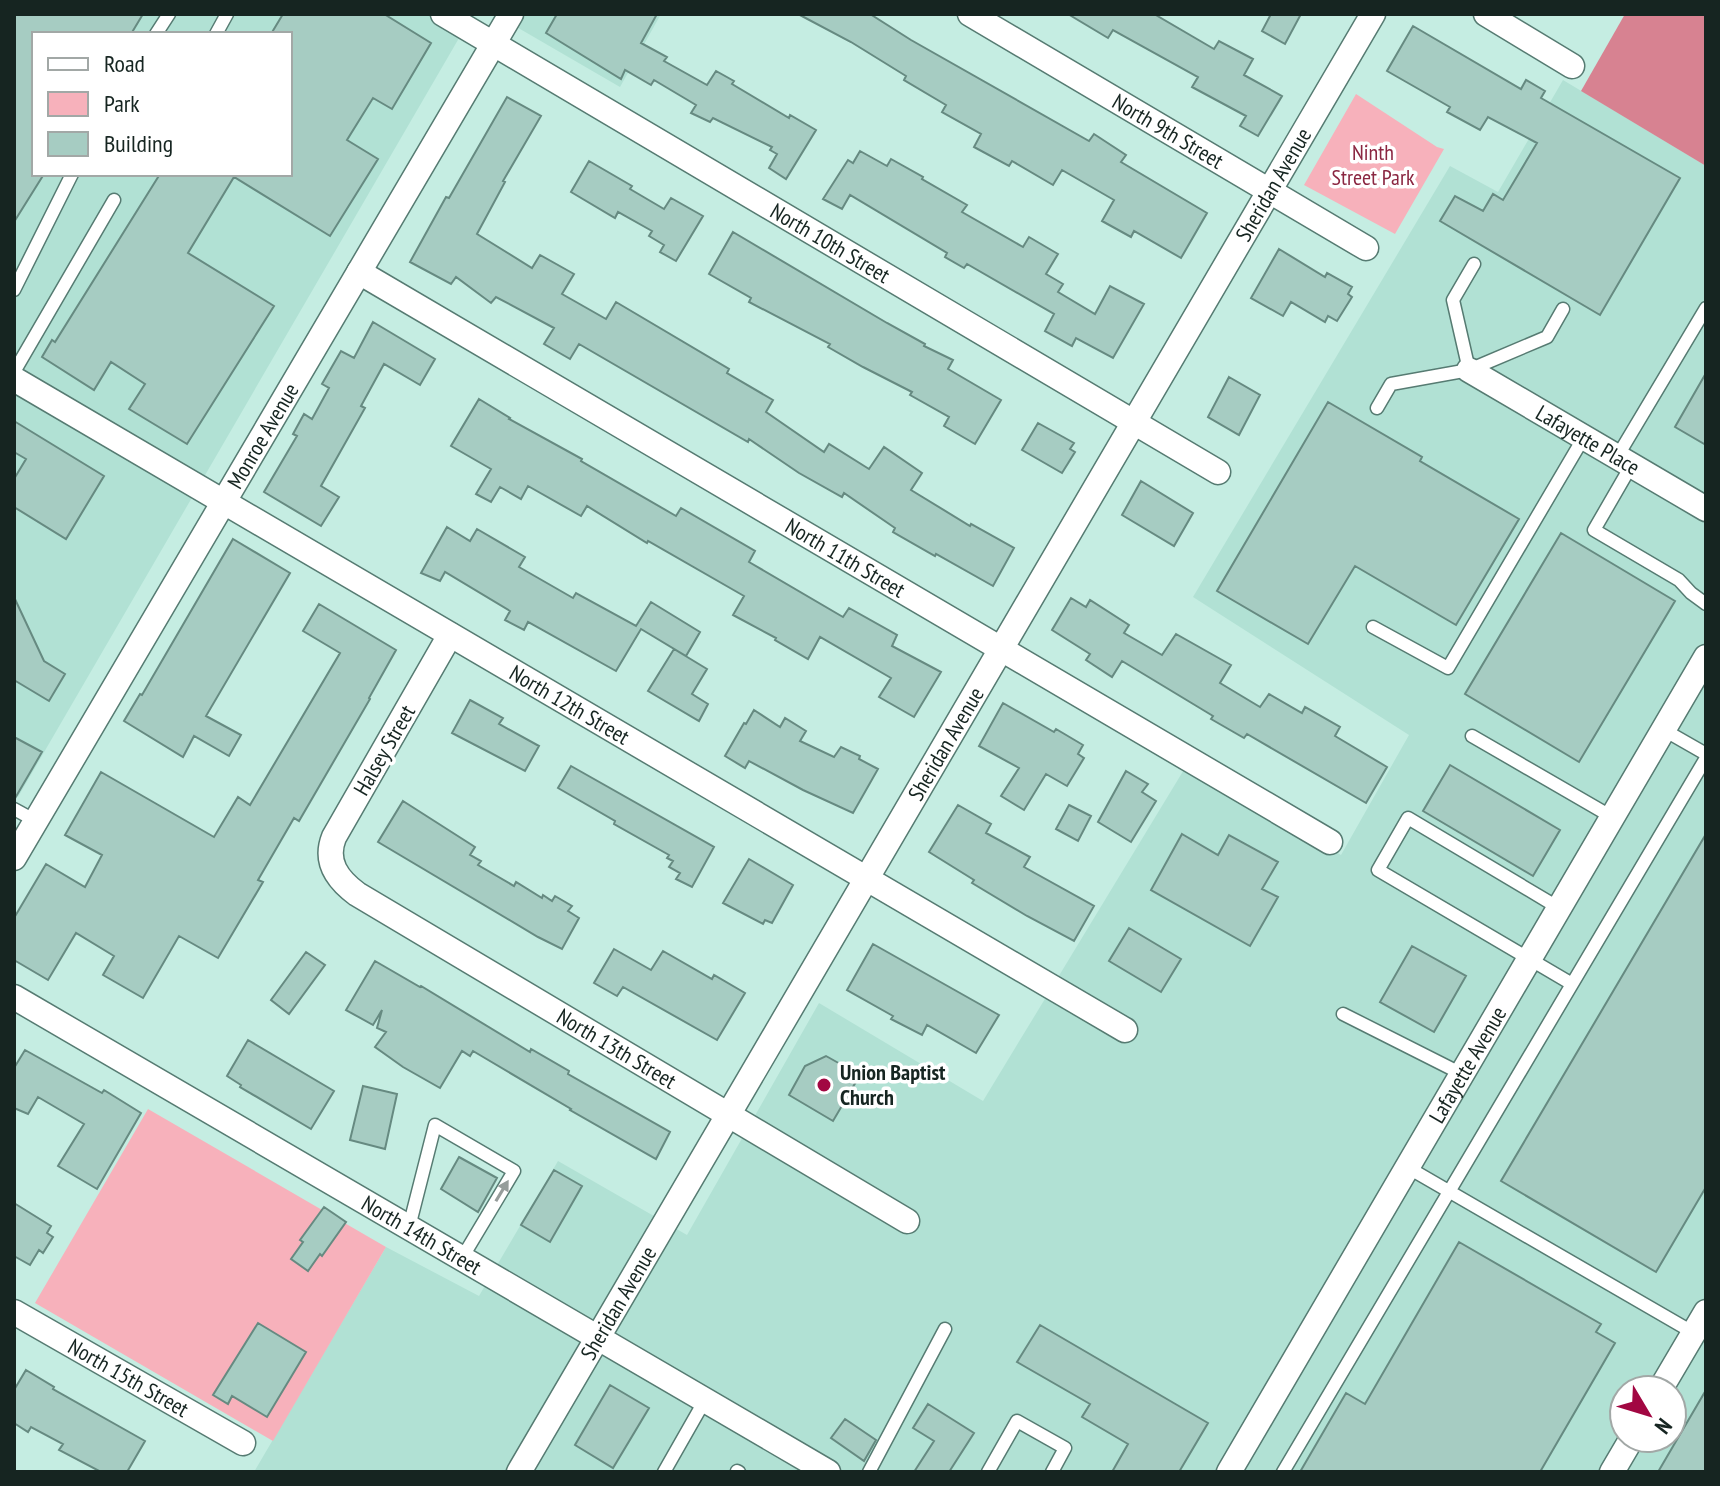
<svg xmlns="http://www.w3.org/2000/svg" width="1720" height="1486" font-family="'PT Sans Narrow',sans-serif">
  <rect width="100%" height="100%" fill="#c5ede2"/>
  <path fill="#b1e1d4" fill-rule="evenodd" d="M14 14H473L18 797 14 794ZM34 34H290V174H34Z
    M494 14H661L620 87Z
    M1563 80 1706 166V1472H254L386 1247 479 1296 558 1161 687 1235 819 1003 983 1101 1185 768 1341 855 1409 735 1193 597 1450 166 1498 192ZM1624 1390H1672V1438H1624Z"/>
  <path fill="#f7b1bb" d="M1356 94 1437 147 1444 149 1395 234 1304 185Z
    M148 1109 386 1247 273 1441 35 1303Z"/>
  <path fill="#d78291" d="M1625 14H1706V166L1581 91Z"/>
  <path fill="#a6ccc2" stroke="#668a81" stroke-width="2" d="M14 14H143L131 34H34V174H44L14 222Z
    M283 14H384L431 43 392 109 373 98 347 140 378 159 330 236 234 177 188 253 274 306 187 444 129 409 145 384 111 362 94 390 42 357 52 340 55 342 160 174H290V34H271Z
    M557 14H657L641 43 667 57 664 61 707 85 716 71 734 81 732 84 789 118 790 115 816 130 786 179 769 168 777 154 770 150 772 147 713 118 710 122 691 113 696 105 654 80 651 85 625 70 621 79 546 33Z
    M798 14H870L911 40 1089 141 1094 134 1126 155 1121 162 1207 213 1181 258 1134 231 1131 237 1102 221 1114 200 1062 170 1053 185 1012 161 1009 166 974 147 981 134 942 112 946 105 904 80 906 76 851 42Z
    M1068 14H1154L1214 49 1219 41 1253 59 1244 75 1282 96 1258 136 1240 126 1246 116 1192 87 1198 77 1113 30 1108 38Z
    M1271 14H1301L1285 44 1262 31Z
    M1413 26 1521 89 1526 80 1545 91 1541 98 1680 178 1600 315 1440 221 1455 196 1483 211 1493 194 1503 200 1537 143 1488 117 1480 130 1447 112 1450 107 1387 71Z
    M507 97 541 116 503 181 505 182 477 234 532 268 540 255 574 274 562 294 606 319 616 302 729 369 727 373 773 400 766 412 824 452 829 444 869 469 884 447 922 473 911 490 970 526 971 524 1014 548 993 586 936 554 935 556 893 532 895 528 844 493 842 497 799 473 749 439 748 442 579 344 570 359 544 344 554 328 496 297 491 303 456 277 451 284 410 262 446 197 449 198Z
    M860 151 887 166 891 159 923 177 922 179 967 205 962 212 1023 247 1029 237 1058 254 1046 274 1063 284 1058 292 1095 314 1110 286 1144 304 1113 358 1076 338 1072 346 1045 331 1054 314 967 264 964 268 945 257 947 253 850 195 842 209 823 199 848 160 853 163Z
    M589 161 632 186 630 189 664 209 671 198 703 216 676 261 660 252 664 245 649 236 652 231 618 212 615 218 571 192Z
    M733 232 887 323 925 344 924 346 953 360 948 369 1001 400 975 444 944 426 949 417 910 395 912 392 863 367 828 347 830 344 749 302 751 298 709 274Z
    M1279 249 1325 277 1327 273 1352 287 1348 294 1352 297 1337 321 1328 316 1325 322 1291 302 1283 316 1251 298Z
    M373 322 435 359 420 385 384 364 361 406 365 408 321 486 339 497 321 526 264 492 297 436 293 434 304 414 312 419 329 388 322 384 341 351 354 358Z
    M1706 373V445L1675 427Z
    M1229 377 1260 395 1239 435 1208 417Z
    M479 399 510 418 509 419 582 459 581 461 676 516 681 508 755 551 749 562 843 617 849 608 897 635 892 646 941 672 914 717 879 697 891 678 820 637 808 659 775 640 776 638 733 615 744 596 648 541 647 543 587 506 581 516 528 486 521 499 500 487 491 502 476 494 491 469 451 446Z
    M1328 402 1422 457 1420 461 1519 519 1456 625 1355 566 1308 644 1217 591Z
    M14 421 104 476 66 539 14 507V479L26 459 14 452Z
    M1038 423 1074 443 1070 449 1075 452 1062 473 1022 450Z
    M1141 481 1193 513 1174 546 1122 515Z
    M447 527 470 541 477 529 525 557 519 567 573 598 576 593 636 626 651 602 700 632 686 656 641 629 616 671 528 622 524 630 505 620 510 611 445 572 440 581 421 573Z
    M1561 533 1675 601 1579 762 1465 694Z
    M233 539 290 573 206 716 241 735 229 756 194 736 183 757 124 721 140 694 142 695Z
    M14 597 44 661 65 674 49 701 14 680Z
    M1071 598 1086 607 1090 600 1129 625 1124 633 1162 655 1176 634 1231 665 1220 683 1260 707 1269 694 1302 713 1305 707 1340 727 1335 736 1387 767 1366 803 1247 734 1244 738 1211 719 1213 716 1122 661 1112 677 1086 660 1090 654 1052 630Z
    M319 604 396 650 369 698 370 699 299 821 294 818 258 880 263 882 218 958 179 936 143 998 103 975 114 956 76 933 48 980 14 960V918L46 864 85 887 102 855 65 835 101 772 214 837 238 797 250 805 340 653 303 631Z
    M674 649 707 669 692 694 708 704 699 721 648 691Z
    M470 700 503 718 499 724 539 746 525 771 452 733Z
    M1003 703 1054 732 1056 729 1083 745 1078 754 1084 758 1067 786 1046 774 1024 810 1001 796 1019 768 979 746Z
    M754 710 780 727 785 718 806 731 800 741 834 757 841 747 860 756 859 759 878 769 853 813 803 790 749 761 745 768 725 756 744 723 746 724Z
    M14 737 42 752 14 800Z
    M1450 765 1560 830 1533 876 1423 811Z
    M571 766 714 847 692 887 676 879 680 873 669 867 673 861 667 858 669 855 614 824 615 821 558 788Z
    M1126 771 1148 784 1142 792 1156 801 1131 842 1098 822Z
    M403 801 475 847 470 855 481 861 478 865 514 886 516 882 542 898 543 895 552 901 555 896 572 906 568 911 579 918 562 949 538 937 378 842Z
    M958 805 991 824 986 833 1030 857 1024 867 1094 906 1074 941 1027 916 972 883 974 880 929 852Z
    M1069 805 1091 816 1078 841 1056 829Z
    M1182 834 1218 855 1229 835 1278 862 1262 889 1278 897 1250 946 1151 890Z
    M1706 834V1187L1656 1272 1501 1181Z
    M749 859 793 885 772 923 765 920 763 924 723 903Z
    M1129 928 1181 959 1161 992 1109 961Z
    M873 944 999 1015 976 1053 927 1025 922 1035 891 1019 893 1016 847 990Z
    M1412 946 1466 976 1434 1032 1380 1002Z
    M614 949 651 970 663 951 712 979 714 975 745 993 717 1040 623 987 617 996 594 983Z
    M306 952 325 965 289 1014 271 1000Z
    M375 961 420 987 421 986 530 1052 531 1049 569 1071 568 1074 670 1132 656 1159 570 1110 571 1109 473 1051 470 1056 462 1051 440 1088 403 1067 375 1047 386 1032 377 1028 382 1010 373 1025 346 1010Z
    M248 1040 334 1091 311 1129 240 1087 241 1085 227 1076Z
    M25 1050 102 1093 104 1090 141 1113 97 1189 58 1166 84 1124 38 1097 28 1114 14 1108V1068Z
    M826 1056 860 1075 833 1121 789 1095 805 1066Z
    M363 1086 397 1094 385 1149 350 1140Z
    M459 1157 497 1178 478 1212 441 1189Z
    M554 1170 582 1186 550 1242 521 1225Z
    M14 1203 51 1226 47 1233 53 1237 43 1253 39 1250 30 1265 14 1256Z
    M324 1207 346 1222 322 1256 320 1254 308 1271 291 1259 303 1242 300 1240Z
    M1459 1242 1601 1324 1596 1332 1615 1343 1540 1472H1300L1346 1393 1365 1404Z
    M258 1323 306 1352 267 1417 232 1396 228 1404 213 1395Z
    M1040 1325 1208 1423 1179 1472H1112L1128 1444 1082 1417 1090 1404 1017 1362Z
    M26 1370 54 1387 53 1389 145 1441 127 1472H101L59 1450 63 1444 31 1427 28 1432 14 1423V1390Z
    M610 1385 649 1408 613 1468 575 1445Z
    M1706 1390V1472H1658Z
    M928 1404 974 1433 949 1472H914L934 1441 913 1428Z
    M845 1419 876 1440 864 1461 831 1438Z"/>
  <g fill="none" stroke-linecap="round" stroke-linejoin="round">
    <defs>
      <path id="service" d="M156 34 169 14
        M216 34 227 14
        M14 290 72 174
        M1469 370 1453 300 1474 264
        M14 372 114 200
        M1377 408 1391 384 1469 370 1547 337 1563 309
        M1617 457 1706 308
        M1631 466 1594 530 1679 580 1691 593 1706 604
        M1373 627 1448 668 1584 437
        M1664 730 1706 754
        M1472 736 1612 817
        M14 809 36 821
        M1559 908 1408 818 1378 870 1572 984
        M1343 1014 1462 1074
        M1407 1167 1694 1333
        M409 1227 435 1125 514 1171 462 1258
        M737 1471 739 1472
        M664 1472 705 1400
        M869 1472 945 1329
        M988 1472 1017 1421 1065 1448 1052 1472
        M1283 1472 1706 758"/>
      <g id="minor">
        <path id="s1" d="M443 14 1218 472"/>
        <path id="s2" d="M970 14 1366 248"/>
        <path d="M1486 14 1572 66"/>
        <path id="s3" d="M359 272 1330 842"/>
        <path id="s4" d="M1469 370 1706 509"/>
        <path id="s5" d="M14 379 1125 1030"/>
        <path id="s6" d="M450 635 334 837C324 862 338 880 357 894L907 1221"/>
        <path id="s7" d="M14 858 511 14"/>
        <path id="s8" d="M14 997 828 1472"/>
        <path id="s9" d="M14 1312 243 1443"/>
        <path d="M1660 1390 1706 1312"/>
        <path id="s10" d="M519 1472 1373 14"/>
        <path id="s11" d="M1229 1472 1706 657"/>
        <path d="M1612 1472 1632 1438"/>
      </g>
    </defs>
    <use href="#service" stroke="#567b72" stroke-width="15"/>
    <use href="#minor" stroke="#567b72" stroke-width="27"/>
    <use href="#service" stroke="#fff" stroke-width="12"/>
    <use href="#minor" stroke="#fff" stroke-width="24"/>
  </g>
  <defs><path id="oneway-solid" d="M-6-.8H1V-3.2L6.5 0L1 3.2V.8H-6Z" transform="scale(2)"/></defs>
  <use fill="#969d9b" href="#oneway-solid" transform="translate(502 1191) rotate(-59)"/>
  <circle fill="#a20742" stroke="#fff" stroke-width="3" cx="824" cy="1085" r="8"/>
  <g text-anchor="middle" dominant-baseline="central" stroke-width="7" stroke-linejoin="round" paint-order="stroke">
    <g font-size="22" fill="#162521" stroke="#fff">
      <text stroke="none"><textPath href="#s2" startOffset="230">North 9th Street</textPath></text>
      <text stroke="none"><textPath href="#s10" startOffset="1492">Sheridan Avenue</textPath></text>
      <text stroke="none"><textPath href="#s1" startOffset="450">North 10th Street</textPath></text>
      <text stroke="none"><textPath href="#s7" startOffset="490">Monroe Avenue</textPath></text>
      <text stroke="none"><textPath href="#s4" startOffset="138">Lafayette Place</textPath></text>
      <text stroke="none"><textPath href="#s3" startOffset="564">North 11th Street</textPath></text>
      <text stroke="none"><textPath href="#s5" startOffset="644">North 12th Street</textPath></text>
      <text stroke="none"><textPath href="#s10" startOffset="844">Sheridan Avenue</textPath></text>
      <text transform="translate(384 750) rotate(-60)">Halsey Street</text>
      <text stroke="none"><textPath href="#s6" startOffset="602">North 13th Street</textPath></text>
      <text stroke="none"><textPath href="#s11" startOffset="472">Lafayette Avenue</textPath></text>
      <text stroke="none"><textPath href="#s8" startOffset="472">North 14th Street</textPath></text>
      <text stroke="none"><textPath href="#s10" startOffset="196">Sheridan Avenue</textPath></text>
      <text stroke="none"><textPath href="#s9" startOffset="132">North 15th Street</textPath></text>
    </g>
    <g font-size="22" fill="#8a2641" stroke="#fff">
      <text x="1373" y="152">Ninth<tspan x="1373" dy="25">Street Park</tspan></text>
    </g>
    <g font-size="22" font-weight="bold" fill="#162521" stroke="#fff" text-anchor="start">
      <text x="840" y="1072">Union Baptist<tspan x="840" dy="25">Church</tspan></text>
    </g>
  </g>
  <rect width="1720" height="1486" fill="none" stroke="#162521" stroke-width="32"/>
  <rect x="32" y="32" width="260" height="144" fill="#ffffff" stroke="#a2a8a6" stroke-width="2"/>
  <rect x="48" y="58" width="40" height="12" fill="#ffffff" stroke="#a2a8a6" stroke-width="2"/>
  <text x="104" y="72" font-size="24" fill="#162521">Road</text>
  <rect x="48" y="92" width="40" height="24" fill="#f7b1bb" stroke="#a2a8a6" stroke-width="2"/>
  <text x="104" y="112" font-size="24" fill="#162521">Park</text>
  <rect x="48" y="132" width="40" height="24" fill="#a6ccc2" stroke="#a2a8a6" stroke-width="2"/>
  <text x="104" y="152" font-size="24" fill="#162521">Building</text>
  <g transform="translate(1648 1414) rotate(128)"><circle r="38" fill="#ffffff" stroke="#a2a8a6" stroke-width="2"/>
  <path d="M0-6L14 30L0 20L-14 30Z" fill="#a20742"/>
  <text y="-12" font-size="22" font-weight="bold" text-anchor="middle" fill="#162521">N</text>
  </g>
</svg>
